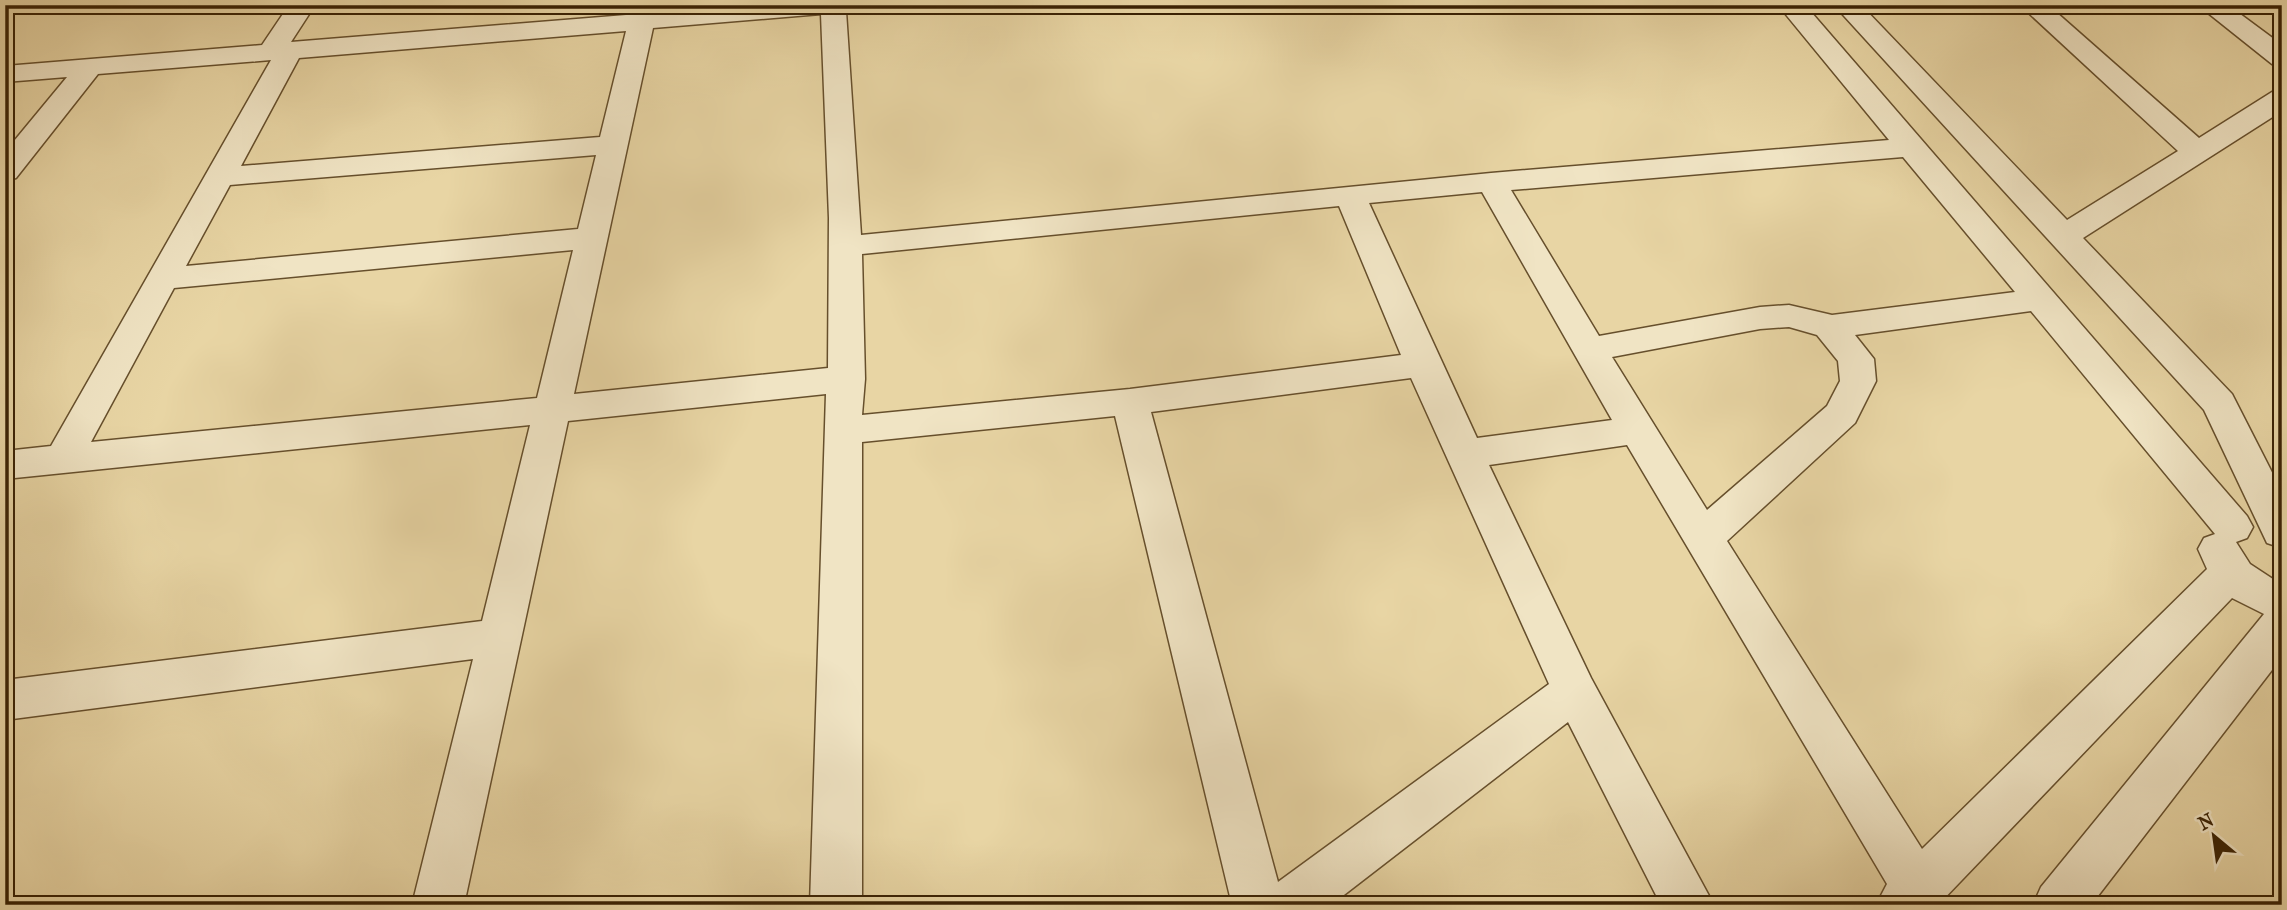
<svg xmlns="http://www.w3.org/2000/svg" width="2287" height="910" font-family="'IM FELL French Canon',serif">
  <rect width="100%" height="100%" fill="#e8d5a4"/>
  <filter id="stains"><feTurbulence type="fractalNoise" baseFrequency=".00286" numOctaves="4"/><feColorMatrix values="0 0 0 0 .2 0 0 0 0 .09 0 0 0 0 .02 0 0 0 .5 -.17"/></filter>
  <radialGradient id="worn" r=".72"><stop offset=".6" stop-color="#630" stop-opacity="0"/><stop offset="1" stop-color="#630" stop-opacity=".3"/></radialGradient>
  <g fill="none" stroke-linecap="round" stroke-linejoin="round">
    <defs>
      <path id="minor" d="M289 5H315L291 42 626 15 620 5H646L651 13 744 5H854L846 11 861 235 1491 173 1889 140 1778 5H1805L2247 516 2253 527 2247 538 2236 542 2250 564 2282 585V657L2091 905H2033L2041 887 2264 614 2232 598 1938 905H1876L1887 884 1627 445 1489 465 1591 678 1714 905H1661L1568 722 1331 905H1232L1115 416 862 442V905H810L826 394 568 421 464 905H412L473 659 5 720V680L482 621 530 425 5 479V451L51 446 271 60 98 74 16 178 5 181V152L67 77 5 82V66L262 45ZM821 14 829 218 828 368 574 394 653 28ZM626 31 600 137 241 166 299 58ZM596 155 578 229 186 266 230 185ZM1903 157 2015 292 1832 315 1789 305 1760 307 1599 336 1511 190ZM1482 192 1612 420 1477 438 1369 203ZM1339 206 1401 355 1130 389 862 415 865 379 862 254ZM573 250 537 398 91 442 174 288ZM2031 311 2215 534 2204 538 2198 549 2207 569 1922 849 1727 541 1855 423 1876 381 1874 359 1855 335ZM1789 327 1817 335 1838 361 1840 381 1827 406 1707 510 1612 357 1760 329ZM1411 378 1549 684 1278 882 1151 412Z
        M1834 5H1861L2067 220 2178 151 2020 5H2048L2199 138 2272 92 2282 90V111L2083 238 2232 394 2282 492V548L2267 543 2204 410Z
        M2198 5H2228L2282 45V66L2272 64Z"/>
    </defs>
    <use href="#minor" stroke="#664f2c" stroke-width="3"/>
    <use href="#minor" fill="#f0e4c4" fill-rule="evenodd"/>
  </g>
  <rect width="2287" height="910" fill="none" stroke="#e8d5a4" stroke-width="28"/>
  <rect x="7" y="7" width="2273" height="896" fill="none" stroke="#3a2204" stroke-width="3.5"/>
  <rect x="14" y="14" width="2259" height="882" fill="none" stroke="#3a2204" stroke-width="2"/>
  <g transform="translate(2214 836) rotate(331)" stroke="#f0e4c4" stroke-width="5" paint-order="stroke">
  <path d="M0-5L12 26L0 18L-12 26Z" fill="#3a2204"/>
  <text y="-10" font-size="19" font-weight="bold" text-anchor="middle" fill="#3a2204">N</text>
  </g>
  <rect width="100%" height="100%" filter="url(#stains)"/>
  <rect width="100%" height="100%" fill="url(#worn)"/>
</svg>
